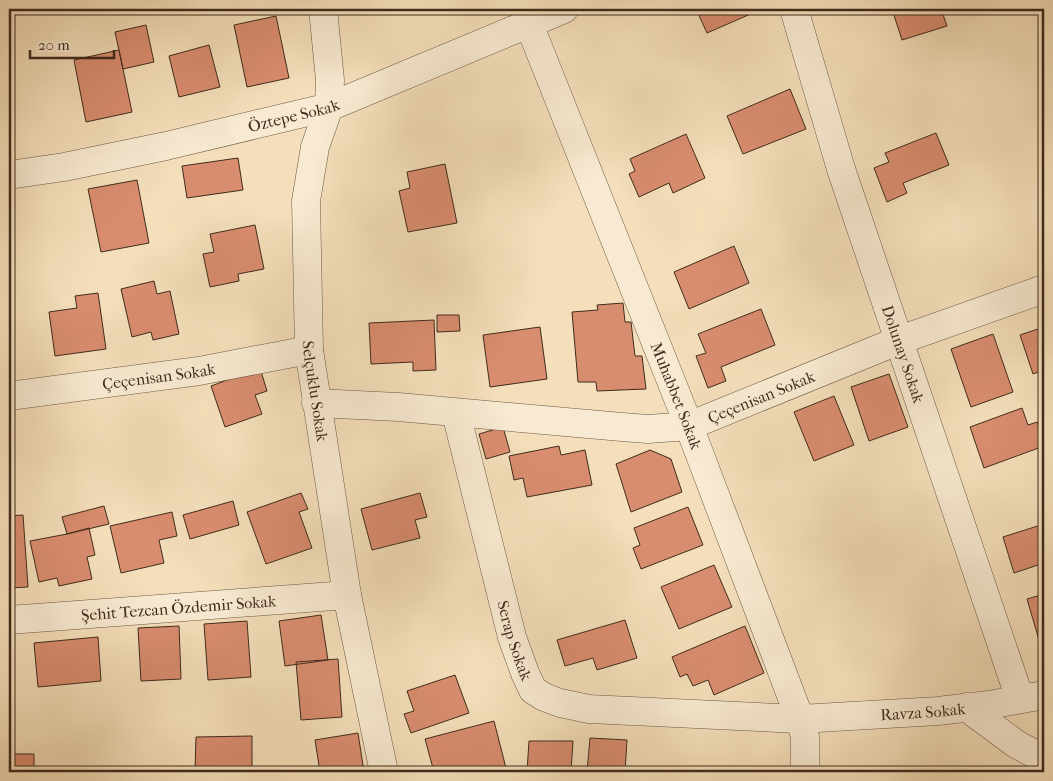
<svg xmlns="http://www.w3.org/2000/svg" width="1053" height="781" font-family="'IM FELL French Canon',serif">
  <rect width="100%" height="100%" fill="#f4dfba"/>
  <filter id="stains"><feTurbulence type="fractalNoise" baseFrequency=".004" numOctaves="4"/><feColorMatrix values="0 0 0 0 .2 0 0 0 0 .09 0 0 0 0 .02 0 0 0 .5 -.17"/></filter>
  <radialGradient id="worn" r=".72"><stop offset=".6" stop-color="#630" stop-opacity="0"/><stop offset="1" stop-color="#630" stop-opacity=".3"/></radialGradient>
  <path fill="#d98d6f" stroke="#3f2b1d" d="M696 9H762L707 33Z
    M892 9H941L947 26 902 40Z
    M276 16 289 78 247 87 234 25Z
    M146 25 154 62 123 69 115 32Z
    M209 45 220 87 179 97 169 56Z
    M119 50 132 112 86 122 74 60Z
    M790 89 806 129 743 154 727 116Z
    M936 133 949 165 903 183 907 193 887 202 874 168 889 162 885 153Z
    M686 134 705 178 673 193 669 183 639 197 629 174 635 171 630 159Z
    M238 158 243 190 187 198 182 166Z
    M445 164 457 223 408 232 399 191 410 188 407 172Z
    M137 180 149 243 101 252 88 189Z
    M255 225 264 269 238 274 239 281 210 287 203 254 214 252 210 234Z
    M734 246 749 283 689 309 674 272Z
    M154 281 157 294 170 291 179 334 153 340 151 332 132 337 121 289Z
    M98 293 106 349 55 356 49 312 77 308 75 296Z
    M623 303 625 322H631L635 356H642L646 389 597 391 596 382H578L572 312 598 310 597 305Z
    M761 309 775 345 721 367 726 381 708 388 696 356 706 353 698 334Z
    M437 315H459L460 331 437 332Z
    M434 320 436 370 413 371V362L371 364 369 323Z
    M540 327 547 379 490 387 483 335Z
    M1044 327V370L1033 374 1020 335Z
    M993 334 1013 392 971 407 951 349Z
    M260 368 267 391 255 395 262 414 225 427 211 386Z
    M889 374 908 427 869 441 851 387Z
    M834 396 854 445 814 461 794 412Z
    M1022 408 1028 425 1037 422 1044 441V446L984 468 970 427Z
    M503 427 510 452 486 459 479 434Z
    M559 446 561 455 585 450 592 485 527 497 523 478 514 480 509 456Z
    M650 450 671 459 682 492 631 512 616 464Z
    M301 493 308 509 299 512 312 548 266 564 247 512Z
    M420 493 427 517 415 520 420 538 372 550 361 509Z
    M233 501 239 525 190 539 183 515Z
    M104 506 109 524 67 534 62 517Z
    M688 507 703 545 641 569 633 548 640 545 634 528Z
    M172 512 177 536 159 540 164 563 121 573 110 526Z
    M23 515 28 587 9 588V516Z
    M1044 524V563L1014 573 1003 537Z
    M89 528 95 555 87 557 92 579 59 586 57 578 39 582 30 541 67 534Z
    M714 565 732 607 679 629 661 587Z
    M1044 594V639L1039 640 1027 599Z
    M321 615 328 660 285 666 279 621Z
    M625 620 637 658 597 670 593 658 565 666 557 640Z
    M247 621 251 677 208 680 204 624Z
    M179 626 181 679 141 681 138 628Z
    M745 626 764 673 714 695 708 680 693 686 687 674 680 677 672 657Z
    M98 637 101 681 38 687 34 643Z
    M338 659 342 717 301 720 296 662Z
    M455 675 469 713 411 733 404 714 414 711 407 691Z
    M494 721 507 772H434L425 739Z
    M358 733 364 772H320L315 740Z
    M252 736V772H195L196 737Z
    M590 738 627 740 625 772H587Z
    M529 741H573L571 772H527Z
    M9 754H34V772H9Z"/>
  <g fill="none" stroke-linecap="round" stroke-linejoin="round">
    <defs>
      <g id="minor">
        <path id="s1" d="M323 9 330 80 329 107 315 147 306 201 309 350 347 595 384 772"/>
        <path id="s2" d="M794 9 841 169 1020 699"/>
        <path id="s3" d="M529 24 689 426 800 719 805 737V772"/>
        <path id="s4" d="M9 175 64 167 166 146 329 107 564 9"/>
        <path id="s5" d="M9 396 199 371 309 350"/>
        <path id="s6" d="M316 403 398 407 622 427 648 429 689 426 900 340 1044 289"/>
        <path id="s7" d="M456 413 512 637 525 673 533 690 544 697 560 703 589 709 800 719 938 711 989 705 1044 695"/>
        <path id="s8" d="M9 620 347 595"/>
        <path d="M966 707 1016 744 1044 759"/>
      </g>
    </defs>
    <use href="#minor" stroke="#6c5844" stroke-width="29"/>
    <use href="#minor" stroke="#f8ead2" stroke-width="28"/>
  </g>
  <g text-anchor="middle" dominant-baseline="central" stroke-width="4.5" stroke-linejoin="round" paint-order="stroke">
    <g font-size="16" fill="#3f2b1d" stroke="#f8ead2">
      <text stroke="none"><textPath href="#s4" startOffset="291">Öztepe Sokak</textPath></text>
      <text stroke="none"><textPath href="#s2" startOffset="362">Dolunay Sokak</textPath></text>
      <text stroke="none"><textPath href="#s5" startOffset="151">Çeçenisan Sokak</textPath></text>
      <text stroke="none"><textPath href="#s1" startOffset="386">Selçuklu Sokak</textPath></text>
      <text stroke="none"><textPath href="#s3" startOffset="400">Muhabbet Sokak</textPath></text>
      <text stroke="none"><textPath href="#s6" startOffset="452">Çeçenisan Sokak</textPath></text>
      <text stroke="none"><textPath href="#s8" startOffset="170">Şehit Tezcan Özdemir Sokak</textPath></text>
      <text stroke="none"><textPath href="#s7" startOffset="235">Serap Sokak</textPath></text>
      <text stroke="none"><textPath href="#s7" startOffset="682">Ravza Sokak</textPath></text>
    </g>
  </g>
  <rect width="1053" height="781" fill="none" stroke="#f4dfba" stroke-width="30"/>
  <rect x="10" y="10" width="1033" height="761" fill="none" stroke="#3f2b1d" stroke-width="2.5"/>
  <rect x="15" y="15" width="1023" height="751" fill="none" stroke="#3f2b1d"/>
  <path d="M30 50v8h84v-8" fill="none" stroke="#3f2b1d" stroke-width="2.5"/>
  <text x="38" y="50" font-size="15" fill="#3f2b1d" stroke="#f8ead2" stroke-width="4" paint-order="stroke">20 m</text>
  <rect width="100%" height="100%" filter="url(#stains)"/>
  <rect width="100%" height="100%" fill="url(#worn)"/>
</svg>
